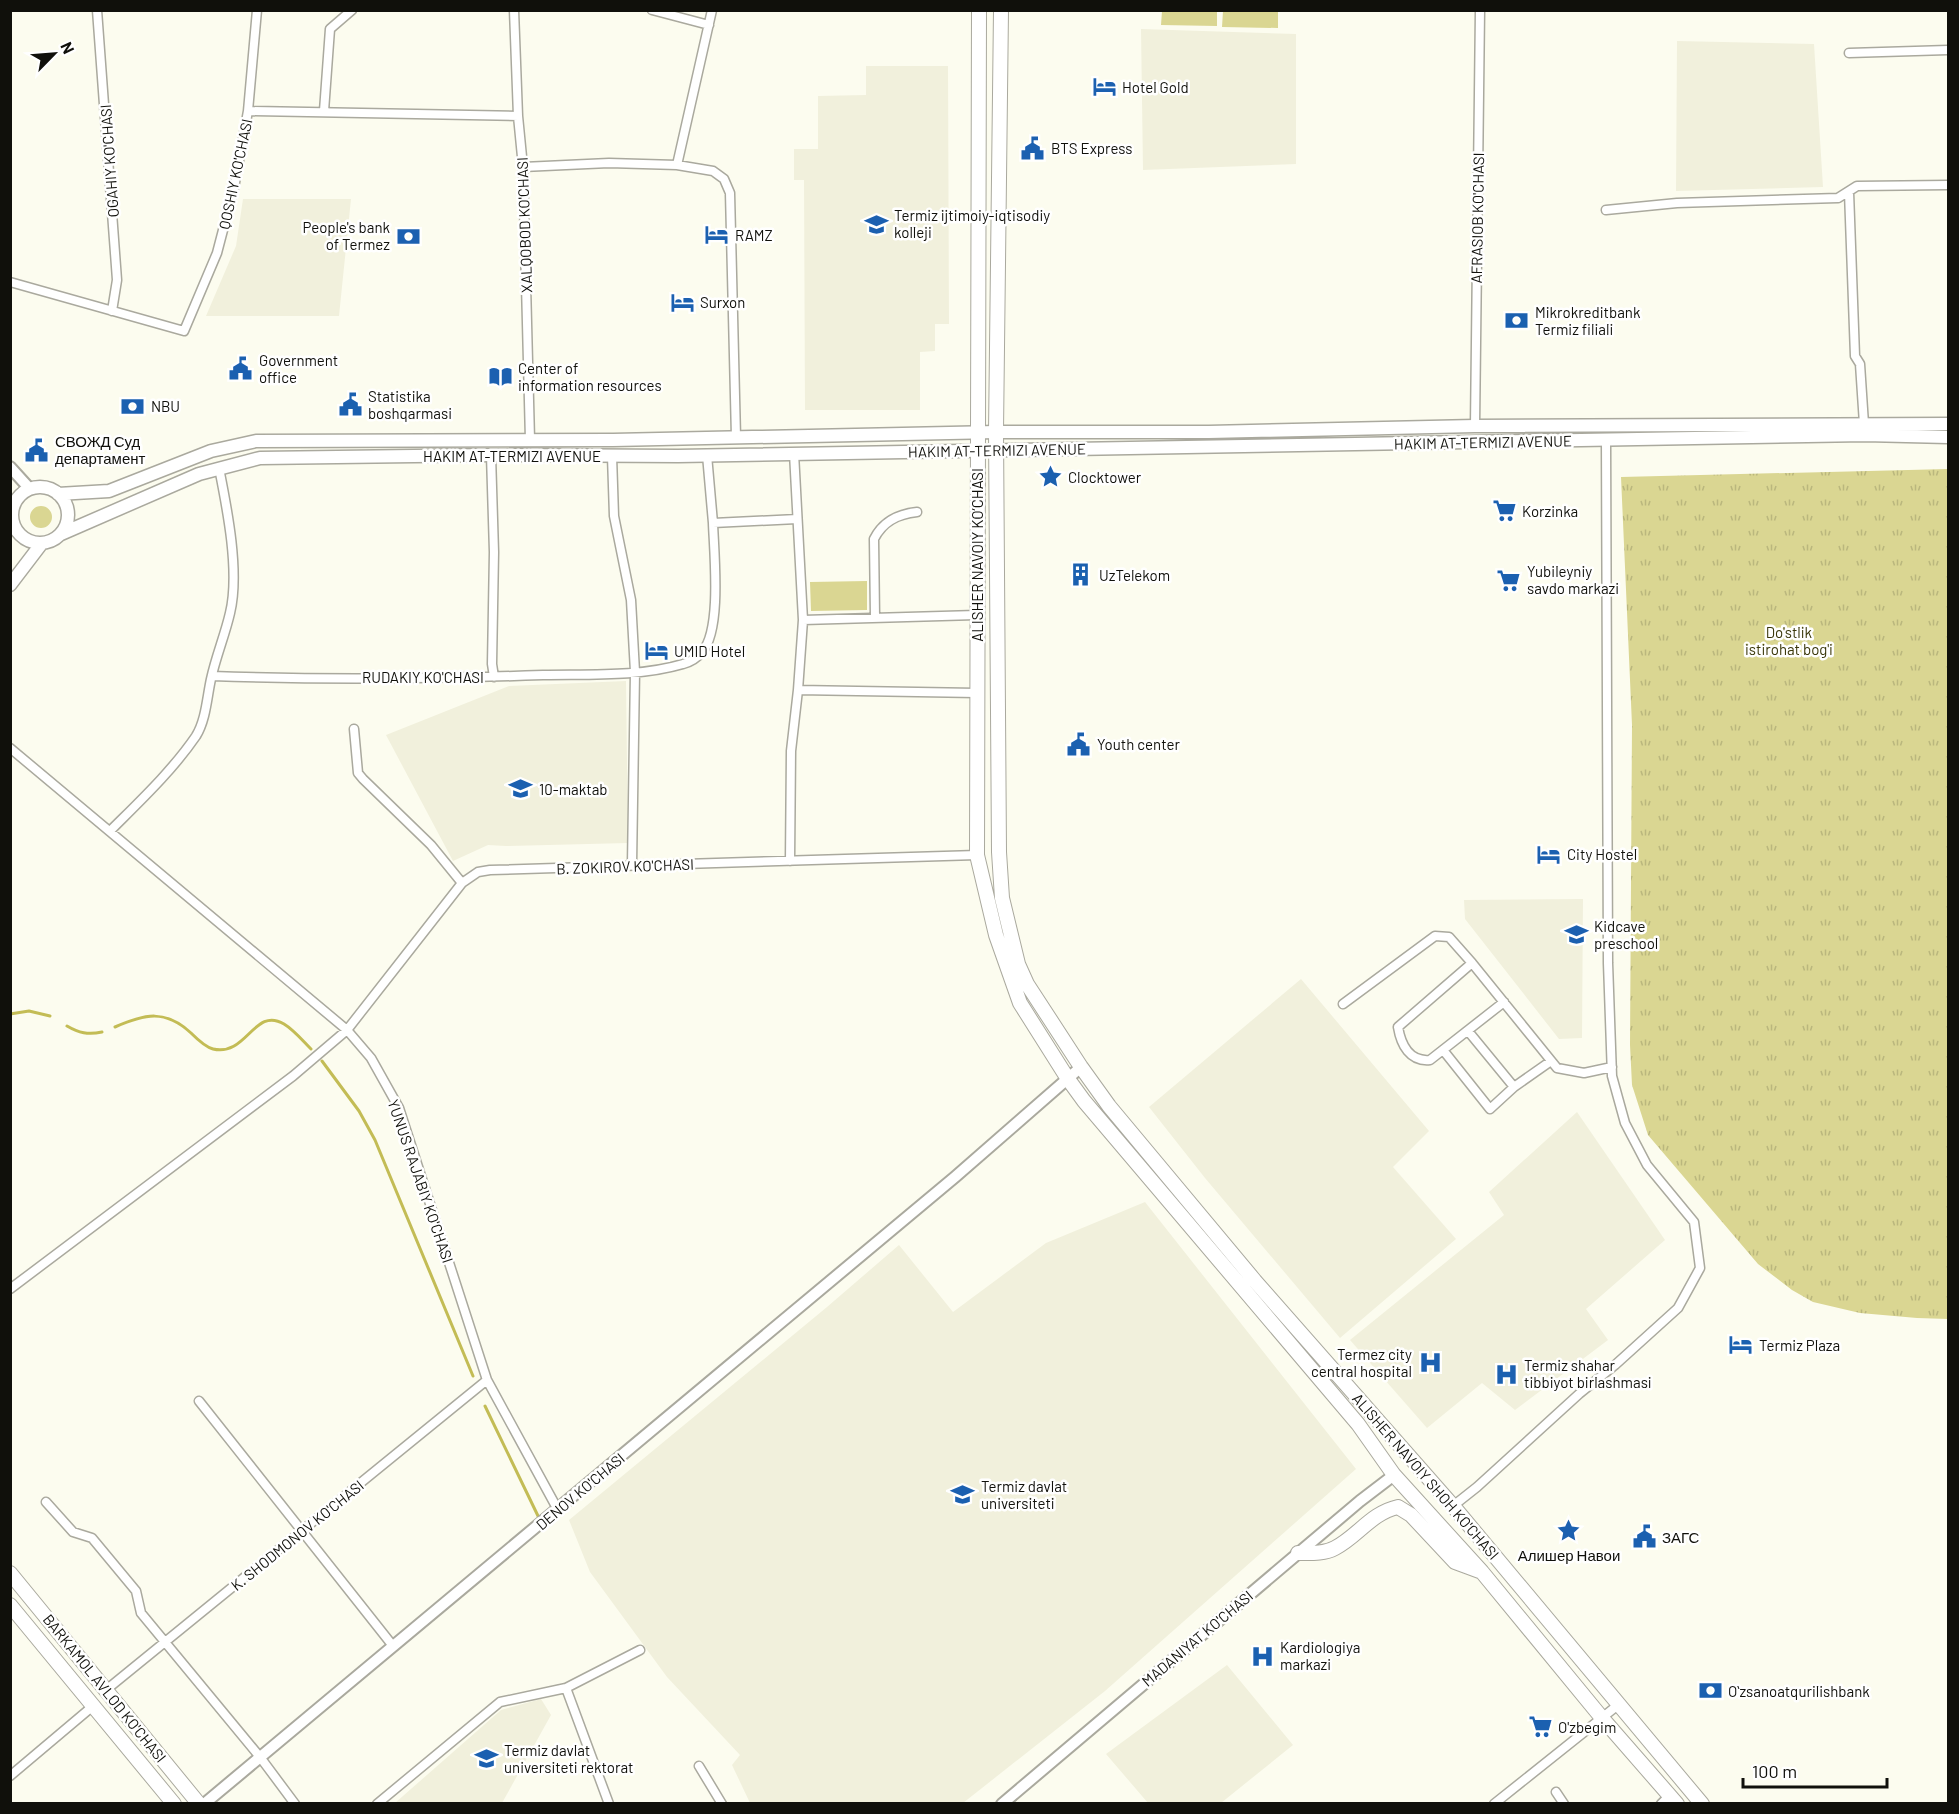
<svg xmlns="http://www.w3.org/2000/svg" width="1959" height="1814" font-family="Barlow,sans-serif">
  <defs>
    <pattern id="park-tufts" width="24" height="20" patternUnits="userSpaceOnUse" patternTransform="scale(1.5)"><rect width="24" height="20" fill="#dad692"/><path d="M3 7l-1-3M5 7V3M7 7l1-3M15 17l-1-3M17 17v-4M19 17l1-3" fill="none" stroke="#bab77d"/></pattern>
  </defs>
  <rect width="100%" height="100%" fill="#fcfcef"/>
  <path fill="#f1f0dc" d="M1141 29 1296 34V164L1143 170Z
    M1677 41 1814 44 1823 187 1676 191Z
    M866 66H948L949 324H935V351L920 352V410H805L804 180H794V149H818V96L866 95Z
    M243 199H351L339 316H206L236 246Z
    M626 681 628 843 506 846 488 845 453 861 386 735 509 686Z
    M1583 899 1582 1038 1559 1039 1465 919 1464 900Z
    M1301 979 1429 1131 1393 1167 1456 1239 1340 1338 1205 1178 1149 1107Z
    M1577 1112 1665 1240 1586 1309 1608 1340 1515 1410 1482 1383 1427 1428 1350 1340 1504 1215 1489 1192Z
    M1145 1202 1356 1469 1105 1691 963 1803H750L732 1765 740 1755 667 1677 590 1572 569 1520 827 1307 899 1245 953 1312 1046 1243Z
    M1227 1665 1293 1745 1221 1803H1148L1106 1754Z
    M541 1699 551 1715 502 1803H395L501 1710Z"/>
  <path fill="#dad692" d="M1162 11H1217V26L1161 25Z
    M1223 11H1278V28L1222 27Z
    M30 517a11 11 0 1 1 22 0a11 11 0 1 1-22 0Z
    M867 581V610L811 611 810 582Z"/>
  <path fill="url(#park-tufts)" d="M1948 469V1319L1917 1318 1860 1313 1813 1302 1792 1290 1758 1264 1648 1135 1632 1085 1630 1045 1632 725 1621 477Z"/>
  <g fill="none" stroke-linecap="round" stroke-linejoin="round">
    <path stroke="#c3bc55" stroke-width="3" d="M10 1014 29 1011 50 1016
      M67 1026C79 1033 88 1035 102 1032
      M115 1027C145 1014 165 1009 191 1033 196 1038 205 1047 213 1049 247 1057 254 1006 284 1024 294 1030 303 1041 311 1049
      M322 1061 359 1111 375 1140 473 1376
      M485 1406 539 1518"/>
    <defs>
      <path id="minor" d="M97 10 117 280 112 311
        M514 10 518 116 523 167 530 440
        M652 10 709 25
        M1849 53 1948 50
        M248 111 518 116
        M324 111 330 29 352 10
        M677 165 712 10
        M523 167 609 163 677 165 713 171 724 179 730 193 736 437
        M1849 192 1855 356 1860 364 1864 424
        M1606 210 1677 203 1838 198 1857 186 1948 185
        M10 282 184 331 217 253 234 188 248 111 257 10
        M1475 426 1480 10
        M794 453 803 620 976 615
        M491 455 494 552 492 664 494 677
        M707 455 713 523 797 519
        M612 456 614 516 631 600 635 672 632 865
        M875 617 874 539C883 521 898 514 917 512
        M212 676C322 680 433 679 543 675 589 674 639 677 683 664 691 662 697 658 702 652 722 630 714 553 713 523
        M798 690 977 693
        M354 729 358 773 363 779 431 845 462 883
        M10 748 347 1030 371 1058 399 1108 487 1380 558 1510
        M110 831C140 801 172 771 196 736 206 720 207 697 211 679 216 656 225 635 230 613 240 572 227 508 219 468
        M790 861 791 751 798 690 803 620
        M1504 1002 1430 1060C1410 1062 1401 1045 1398 1027L1472 963 1557 1068 1584 1073 1612 1067
        M1343 1004 1435 936 1449 937 1472 963
        M1468 1031 1514 1087
        M1443 1050 1490 1109 1514 1087 1551 1061
        M10 1289 293 1076 347 1030 462 883 478 872 490 870 977 855
        M199 1401 393 1646
        M46 1502 73 1532 92 1538 136 1591 141 1613 260 1757 295 1804
        M1453 1506 1477 1487 1579 1394 1615 1365 1678 1308 1700 1268 1694 1222 1647 1165 1625 1123 1612 1076 1608 963 1606 440
        M566 1688 609 1804
        M106 1690 487 1380
        M699 1766 722 1804
        M10 1776 93 1706
        M1556 1792 1564 1804
        M377 1804 500 1702 566 1688 640 1650
        M1494 1804 1618 1705
        M1661 1804 1670 1795"/>
      <path id="tertiary" d="M10 467 30 489
        M10 512 12 513
        M204 1804 955 1177 1081 1067
        M1002 1804 1360 1501 1394 1475"/>
      <path id="secondary" d="M12 515a28 28 0 1 1 56 0a28 28 0 1 1-56 0Z
        M58 494 109 491 211 451 256 441 613 440 996 432H1209L1475 426 1948 424
        M61 534 199 474 260 458 491 455 678 456 1865 435 1948 437
        M10 585 42 543"/>
      <path id="primary" d="M979 10 977 855 996 935 1020 1003 1068 1079 1084 1101 1358 1424 1394 1475 1482 1572 1602 1718 1677 1804
        M1001 10 996 432 999 852 1002 898 1018 964 1027 984 1081 1067 1109 1106 1255 1281 1453 1506 1702 1804
        M1298 1553C1310 1553 1324 1554 1335 1548 1358 1536 1371 1513 1398 1507L1411 1515 1455 1562 1482 1572
        M10 1573 199 1804
        M10 1605 174 1804"/>
    </defs>
    <use href="#minor" stroke="#aaa99e" stroke-width="11"/>
    <use href="#tertiary" stroke="#aaa99e" stroke-width="14"/>
    <use href="#secondary" stroke="#aaa99e" stroke-width="15"/>
    <use href="#primary" stroke="#aaa99e" stroke-width="16"/>
    <use href="#minor" stroke="#fff" stroke-width="8"/>
    <use href="#tertiary" stroke="#fff" stroke-width="10"/>
    <use href="#secondary" stroke="#fff" stroke-width="12"/>
    <use href="#primary" stroke="#fff" stroke-width="14"/>
  </g>
  <defs>
    <symbol id="hotel-bare" viewBox="-9 -9 18 18"><path d="M-6-4.5h1.5V1H6V5H4.5V3h-9V5H-6ZM-4 0a1.8 1.8 0 1 1 3.6 0ZM.5 0V-2.5h3Q6-2.5 6 0Z" fill="#1b60b0" stroke="#fff" stroke-width="2.5" paint-order="stroke"/></symbol>
    <symbol id="civic-bare" viewBox="-9 -9 18 18"><path d="M-.6-6.5H3V-4.5H.6V-3L4-1V1h2V6H-6V1h2V-1L-.6-3ZM-1.2 2.5V6h2.4V2.5Z" fill="#1b60b0" stroke="#fff" stroke-width="2.5" paint-order="stroke"/></symbol>
    <symbol id="university-bare" viewBox="-9 -9 18 18"><path d="M0-5L7-2L0 1L-7-2ZM-4 1L0 2.5L4 1V4Q0 6-4 4Z" fill="#1b60b0" stroke="#fff" stroke-width="2.5" paint-order="stroke"/></symbol>
    <symbol id="bank-bare" viewBox="-9 -9 18 18"><path d="M-6-4H6V4H-6ZM0-2.3a2.3 2.3 0 1 0 0 4.6a2.3 2.3 0 1 0 0-4.6Z" fill="#1b60b0" stroke="#fff" stroke-width="2.5" paint-order="stroke"/></symbol>
    <symbol id="library-bare" viewBox="-9 -9 18 18"><path d="M-6-4Q-3-5.5-.7-3.5V5Q-3 3-6 4ZM6-4Q3-5.5 .7-3.5V5Q3 3 6 4Z" fill="#1b60b0" stroke="#fff" stroke-width="2.5" paint-order="stroke"/></symbol>
    <symbol id="sight-bare" viewBox="-9 -9 18 18"><path d="M0-6L1.8-2.2L6-1.7L2.9 1.2L3.7 5.4L0 3.3L-3.7 5.4L-2.9 1.2L-6-1.7L-1.8-2.2Z" fill="#1b60b0" stroke="#fff" stroke-width="2.5" paint-order="stroke"/></symbol>
    <symbol id="supermarket-bare" viewBox="-9 -9 18 18"><path d="M-6-5.5h2.5l.6 2H6L4.5 2H-2.5L-4.4-4H-6ZM-1.5 3.2a1.3 1.3 0 1 0 .1 0ZM3 3.2a1.3 1.3 0 1 0 .1 0Z" fill="#1b60b0" stroke="#fff" stroke-width="2.5" paint-order="stroke"/></symbol>
    <symbol id="building-bare" viewBox="-9 -9 18 18"><path d="M-4-6H4V6H1V3H-1V6H-4ZM-2.5-4.3h1.7v1.8h-1.7ZM.8-4.3h1.7v1.8H.8ZM-2.5-1h1.7V.8h-1.7ZM.8-1h1.7V.8H.8Z" fill="#1b60b0" stroke="#fff" stroke-width="2.5" paint-order="stroke"/></symbol>
    <symbol id="school-bare" viewBox="-9 -9 18 18"><path d="M0-5L7-2L0 1L-7-2ZM-4 1L0 2.5L4 1V4Q0 6-4 4Z" fill="#1b60b0" stroke="#fff" stroke-width="2.5" paint-order="stroke"/></symbol>
    <symbol id="hospital-bare" viewBox="-9 -9 18 18"><path d="M-5-5h3v3.5h4V-5h3V5h-3V1.5h-4V5h-3Z" fill="#1b60b0" stroke="#fff" stroke-width="2.5" paint-order="stroke"/></symbol>
  </defs>
  <g fill-rule="evenodd">
    <use href="#hotel-bare" x="1088" y="70" width="33" height="33"/>
    <use href="#civic-bare" x="1016" y="132" width="33" height="33"/>
    <use href="#university-bare" x="860" y="208" width="33" height="33"/>
    <use href="#hotel-bare" x="700" y="218" width="33" height="33"/>
    <use href="#bank-bare" x="392" y="220" width="33" height="33"/>
    <use href="#hotel-bare" x="666" y="286" width="33" height="33"/>
    <use href="#bank-bare" x="1500" y="304" width="33" height="33"/>
    <use href="#civic-bare" x="224" y="352" width="33" height="33"/>
    <use href="#library-bare" x="484" y="360" width="33" height="33"/>
    <use href="#civic-bare" x="334" y="388" width="33" height="33"/>
    <use href="#bank-bare" x="116" y="390" width="33" height="33"/>
    <use href="#civic-bare" x="20" y="434" width="33" height="33"/>
    <use href="#sight-bare" x="1034" y="460" width="33" height="33"/>
    <use href="#supermarket-bare" x="1488" y="494" width="33" height="33"/>
    <use href="#building-bare" x="1064" y="558" width="33" height="33"/>
    <use href="#supermarket-bare" x="1492" y="564" width="33" height="33"/>
    <use href="#hotel-bare" x="640" y="634" width="33" height="33"/>
    <use href="#civic-bare" x="1062" y="728" width="33" height="33"/>
    <use href="#school-bare" x="504" y="772" width="33" height="33"/>
    <use href="#hotel-bare" x="1532" y="838" width="33" height="33"/>
    <use href="#school-bare" x="1560" y="918" width="33" height="33"/>
    <use href="#hotel-bare" x="1724" y="1328" width="33" height="33"/>
    <use href="#hospital-bare" x="1414" y="1346" width="33" height="33"/>
    <use href="#hospital-bare" x="1490" y="1358" width="33" height="33"/>
    <use href="#university-bare" x="946" y="1478" width="33" height="33"/>
    <use href="#sight-bare" x="1552" y="1514" width="33" height="33"/>
    <use href="#civic-bare" x="1628" y="1520" width="33" height="33"/>
    <use href="#hospital-bare" x="1246" y="1640" width="33" height="33"/>
    <use href="#bank-bare" x="1694" y="1674" width="33" height="33"/>
    <use href="#supermarket-bare" x="1524" y="1710" width="33" height="33"/>
    <use href="#university-bare" x="470" y="1742" width="33" height="33"/>
  </g>
  <g text-anchor="middle" dominant-baseline="central" stroke-width="5" stroke-linejoin="round" paint-order="stroke">
    <g font-size="15" fill="#10100b" stroke="#fff" text-anchor="start">
      <text x="1122" y="87">Hotel Gold</text>
      <text x="1051" y="148">BTS Express</text>
      <text x="894" y="215">Termiz ijtimoiy-iqtisodiy<tspan x="894" dy="17">kolleji</tspan></text>
      <text x="390" y="227" text-anchor="end">People's bank<tspan x="390" dy="17">of Termez</tspan></text>
      <text x="735" y="235">RAMZ</text>
      <text x="700" y="302">Surxon</text>
      <text x="1535" y="312">Mikrokreditbank<tspan x="1535" dy="17">Termiz filiali</tspan></text>
      <text x="259" y="360">Government<tspan x="259" dy="17">office</tspan></text>
      <text x="518" y="368">Center of<tspan x="518" dy="17">information resources</tspan></text>
      <text x="368" y="396">Statistika<tspan x="368" dy="17">boshqarmasi</tspan></text>
      <text x="151" y="406">NBU</text>
      <text x="55" y="441">СВОЖД Суд<tspan x="55" dy="17">департамент</tspan></text>
      <text x="1068" y="477">Clocktower</text>
      <text x="1522" y="511">Korzinka</text>
      <text x="1527" y="571">Yubileyniy<tspan x="1527" dy="17">savdo markazi</tspan></text>
      <text x="1099" y="575">UzTelekom</text>
      <text x="674" y="651">UMID Hotel</text>
      <text x="1097" y="744">Youth center</text>
      <text x="539" y="789">10-maktab</text>
      <text x="1567" y="854">City Hostel</text>
      <text x="1594" y="926">Kidcave<tspan x="1594" dy="17">preschool</tspan></text>
      <text x="1759" y="1345">Termiz Plaza</text>
      <text x="1412" y="1354" text-anchor="end">Termez city<tspan x="1412" dy="17">central hospital</tspan></text>
      <text x="1524" y="1365">Termiz shahar<tspan x="1524" dy="17">tibbiyot birlashmasi</tspan></text>
      <text x="981" y="1486">Termiz davlat<tspan x="981" dy="17">universiteti</tspan></text>
      <text x="1662" y="1537">ЗАГС</text>
      <text x="1569" y="1555" text-anchor="middle">Алишер Навои</text>
      <text x="1280" y="1647">Kardiologiya<tspan x="1280" dy="17">markazi</tspan></text>
      <text x="1728" y="1691">Oʻzsanoatqurilishbank</text>
      <text x="1558" y="1727">O'zbegim</text>
      <text x="504" y="1750">Termiz davlat<tspan x="504" dy="17">universiteti rektorat</tspan></text>
    </g>
    <g font-size="15" fill="#10100b" stroke="#fff">
      <text transform="translate(109 161) rotate(-94)">OGAHIY KO'CHASI</text>
      <text transform="translate(235 174) rotate(-78)">QOSHIY KO'CHASI</text>
      <text transform="translate(1477 218) rotate(-89)">AFRASIOB KO'CHASI</text>
      <text transform="translate(524 225) rotate(-92)">XALQOBOD KO'CHASI</text>
      <text transform="translate(1483 442) rotate(-1)">HAKIM AT-TERMIZI AVENUE</text>
      <text transform="translate(997 450) rotate(-1)">HAKIM AT-TERMIZI AVENUE</text>
      <text x="512" y="456">HAKIM AT-TERMIZI AVENUE</text>
      <text transform="translate(977 555) rotate(-90)">ALISHER NAVOIY KO’CHASI</text>
      <text x="423" y="677">RUDAKIY KO'CHASI</text>
      <text transform="translate(625 866) rotate(-2)">B. ZOKIROV KO'CHASI</text>
      <text transform="translate(421 1181) rotate(71)">YUNUS RAJABIY KO'CHASI</text>
      <text transform="translate(1426 1476) rotate(49)">ALISHER NAVOIY SHOH KO'CHASI</text>
      <text transform="translate(580 1491) rotate(-40)">DENOV KO'CHASI</text>
      <text transform="translate(297 1535) rotate(-39)">K. SHODMONOV KO'CHASI</text>
      <text transform="translate(1197 1638) rotate(-40)">MADANIYAT KO'CHASI</text>
      <text transform="translate(105 1688) rotate(51)">BARKAMOL AVLOD KO'CHASI</text>
    </g>
    <g font-size="15" fill="#393609" stroke="#fff">
      <text x="1789" y="632">Do'stlik<tspan x="1789" dy="17">istirohat bog'i</tspan></text>
    </g>
  </g>
  <rect width="1959" height="1814" fill="none" stroke="#10100b" stroke-width="24"/>
  <g transform="translate(54 54) rotate(65)" stroke="#ffffff" stroke-width="4.5" paint-order="stroke">
  <path d="M0-4.5L10 22L0 15L-10 22Z" fill="#10100b"/>
  <text y="-9" font-size="16" font-weight="bold" text-anchor="middle" fill="#10100b">N</text>
  </g>
  <path d="M1743 1778v9h144v-9" fill="none" stroke="#10100b" stroke-width="3"/>
  <text x="1752" y="1778" font-size="18" fill="#10100b" stroke="#ffffff" stroke-width="4.5" paint-order="stroke">100 m</text>
</svg>
